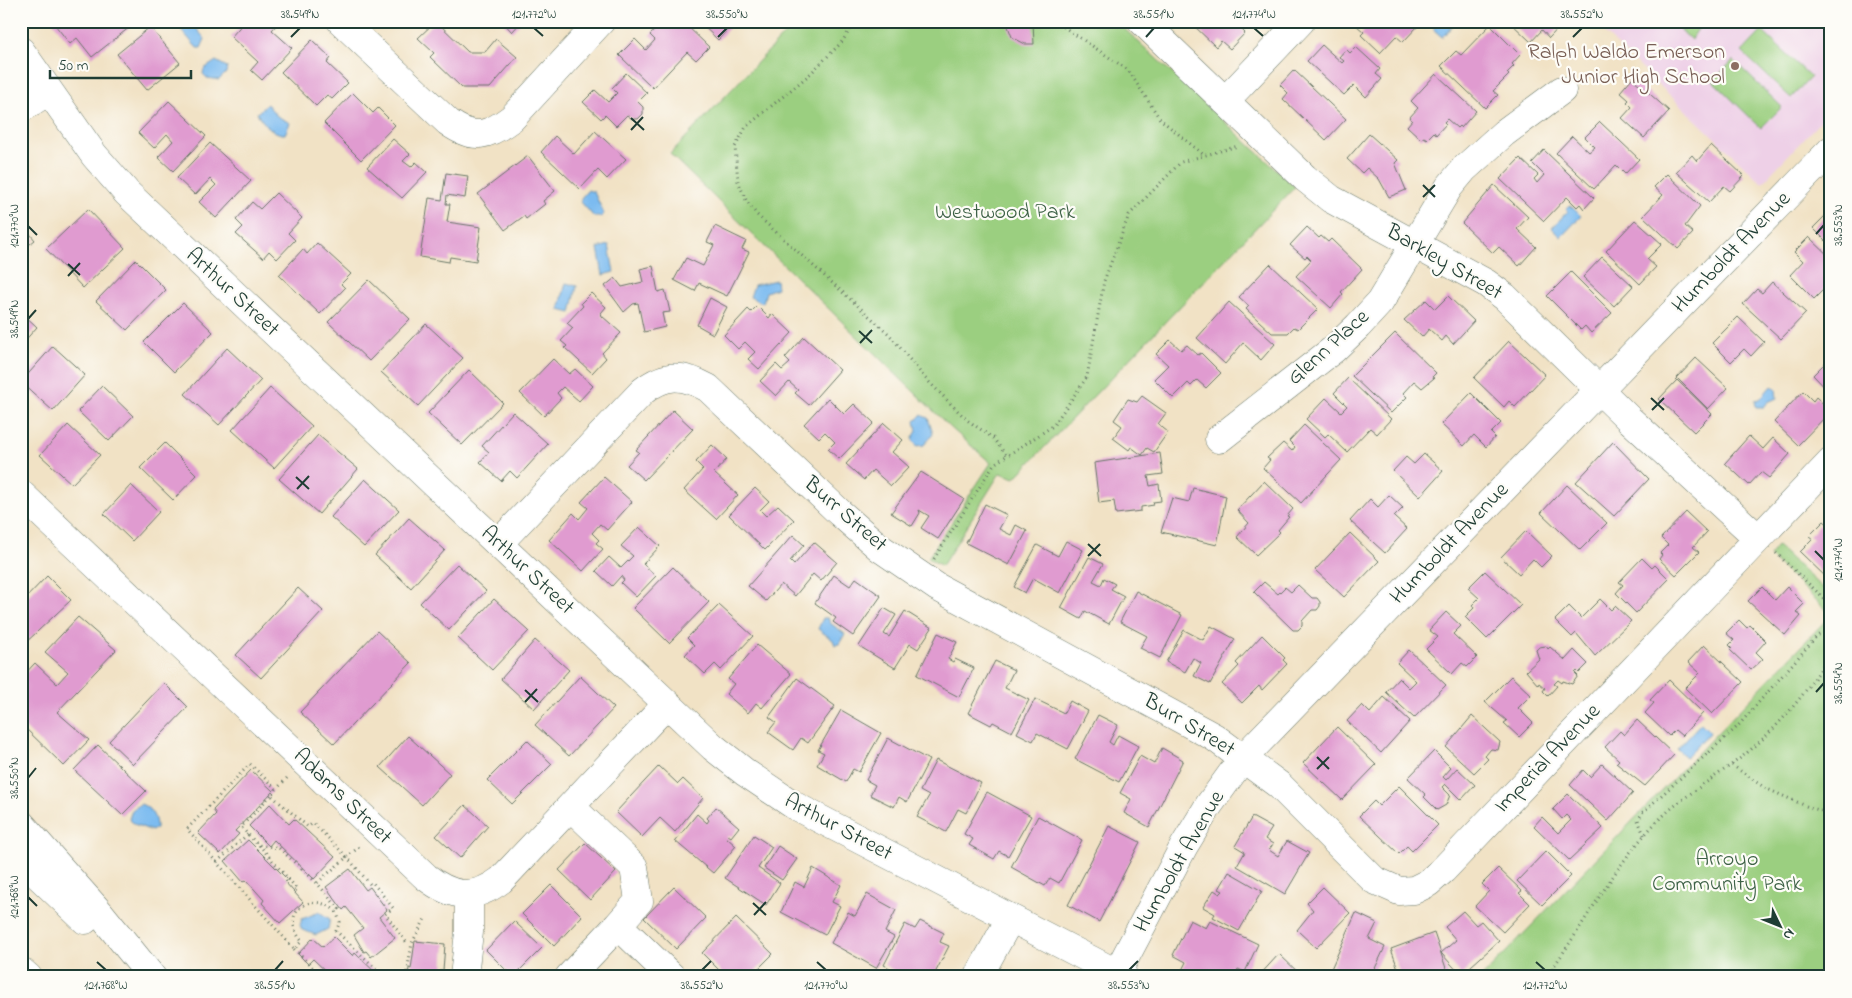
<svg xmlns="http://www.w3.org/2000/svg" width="1852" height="998" font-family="'Indie Flower',sans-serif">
  <rect width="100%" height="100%" fill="#fdfcf7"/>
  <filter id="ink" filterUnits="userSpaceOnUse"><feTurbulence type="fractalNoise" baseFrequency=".02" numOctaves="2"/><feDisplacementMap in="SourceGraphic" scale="10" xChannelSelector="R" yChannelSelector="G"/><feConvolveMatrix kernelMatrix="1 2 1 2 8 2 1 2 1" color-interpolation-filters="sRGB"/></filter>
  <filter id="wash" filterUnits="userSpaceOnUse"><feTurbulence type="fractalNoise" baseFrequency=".0096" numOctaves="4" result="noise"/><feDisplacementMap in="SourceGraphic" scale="20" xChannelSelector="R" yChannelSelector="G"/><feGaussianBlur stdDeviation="1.12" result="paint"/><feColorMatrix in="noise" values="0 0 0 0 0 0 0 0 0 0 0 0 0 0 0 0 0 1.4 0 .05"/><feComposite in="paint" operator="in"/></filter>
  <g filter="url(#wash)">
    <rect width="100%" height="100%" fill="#f1e2c5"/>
    <path fill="#eed0e7" d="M1592 21H1831V110L1762 183Z"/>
    <path fill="#9bcf80" stroke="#5d865a" d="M797 21H1116L1295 187 1015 478 1000 473 942 566 928 558 991 463 951 428 670 154Z
      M1671 21H1703L1691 40Z
      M1762 31 1811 77 1791 98 1742 52Z
      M1733 60 1782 107 1761 128 1713 81Z
      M1777 546 1831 596V614L1769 556Z
      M1831 615V977H1482Z"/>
    <path fill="#7cbbf0" stroke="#4e7c92" d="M182 21H195L196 28 205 39 201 48H197L182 31Z
      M1441 21H1457L1442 37 1433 29Z
      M216 61 227 67 226 73 219 80 207 78 203 74 204 69Z
      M267 104 277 116 290 123 285 134C274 135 262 122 257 113Z
      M588 190 594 192 604 214 601 217H594L581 202V198Z
      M1570 205 1581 216 1561 237 1552 228 1568 211 1566 209Z
      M609 245 614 272 603 275 598 248Z
      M776 280 777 288 766 292 763 303 750 297 754 285Z
      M566 283 577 286 571 313 559 310Z
      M1771 386 1776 389 1777 398 1768 402 1764 407H1756L1755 400 1760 399Z
      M921 415 928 418 933 434 924 445 917 446 912 439 917 431 915 421Z
      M823 618H828L830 623 845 634 839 644 835 645 833 640 818 629Z
      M1701 723 1710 732 1686 757 1677 749Z
      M140 804C150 806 157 818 156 828L152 831 134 824 129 819 132 810Z
      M319 912 330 919 328 929 316 935 302 930 300 925 302 919Z"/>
    <g id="blocks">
      <path fill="#e09bd0" d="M52 21H88L91 25 96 21 135 23 92 57 77 38 70 44Z
        M245 21H280L272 30 292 48 262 80 251 70 258 62 231 37Z
        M436 21 468 52H485L496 39 517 57 490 88H462L430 57 434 53 418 38Z
        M502 21H522L512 32Z
        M663 21H682L709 47 696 60 687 52 653 88 619 55 635 39 646 50 655 40 650 35Z
        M698 21H725L731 26 718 40Z
        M1006 21H1033L1034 44H1025L1012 37Z
        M1189 21H1233L1245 33 1230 49 1221 41 1216 47Z
        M1359 21H1412L1418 26 1403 42 1396 36 1380 53 1361 35 1364 32 1356 25Z
        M1509 21H1565L1549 38 1542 30 1531 42Z
        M1490 25 1520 55 1512 64 1514 66 1507 73 1509 75 1493 91 1498 95 1485 108 1441 66 1456 51 1461 55Z
        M150 27 180 63 147 90 117 54Z
        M312 40 331 58 327 63 348 83 332 99 327 95 316 106 281 72Z
        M1322 45 1342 63 1344 61 1339 57 1346 49 1350 53 1356 47 1380 69 1376 74 1382 79 1366 97 1354 85 1344 95 1307 61Z
        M1294 70 1346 119 1326 140 1283 99 1288 93 1280 85Z
        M626 73 647 93 638 102 643 107V114L638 119H632L627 115 616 126 605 115 601 119 583 102 595 90 608 102 617 93 612 88Z
        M1436 74 1476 111 1461 128 1459 126 1457 128 1447 119 1444 122 1446 124 1436 135 1434 132 1427 139 1424 137 1421 139 1407 126 1412 120 1409 118 1418 108 1411 101Z
        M1632 78 1669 111 1644 138 1622 118 1632 107 1627 102 1629 100 1620 92Z
        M353 93 373 113 378 108 395 125 361 160 324 123Z
        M169 101 206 136 173 171 158 157 173 141 167 134 154 148 138 133Z
        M1600 122 1639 159 1625 174 1616 165 1594 189 1556 153 1572 136 1589 152 1595 147 1585 137Z
        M595 131 626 159 607 179 598 170 580 189 541 152 555 136 574 154Z
        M1369 134 1398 160 1395 163 1406 190 1389 197 1379 179 1367 168 1362 173 1347 159Z
        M393 139 410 154 403 161 411 167 416 162 427 172 402 198 367 167Z
        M210 143 251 181 216 218 199 202 216 185 210 179 195 195 177 178Z
        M1711 145 1744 176 1730 191 1724 186 1709 202 1676 172 1692 155 1697 161Z
        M1544 150 1594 198 1584 209 1580 204 1577 207 1567 197 1544 221 1500 179 1520 158 1538 175 1534 179 1537 183 1544 175 1532 163Z
        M528 156 555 191 543 201 545 204 526 219 524 216 505 230 478 194Z
        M446 173 468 176 465 198 447 195 446 204H450L447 222 481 227 476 261 450 257 449 262 420 257 429 198 442 200Z
        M1667 174 1700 206 1685 226 1693 233 1678 249 1643 216 1663 195 1654 187Z
        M1494 185 1528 217 1517 229 1536 247 1519 266 1499 247 1493 253 1462 223Z
        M276 193 302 218 288 233 295 240 277 259 269 251 263 258 236 234 243 227 236 220 252 202 260 209Z
        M88 209 125 248 83 288 46 249Z
        M1831 210V246L1813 228Z
        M1635 220 1662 244 1647 259 1656 267 1640 284 1606 251Z
        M21 223 35 240 21 251Z
        M715 226 746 241 742 249 749 252 727 296 699 283 695 291 674 280 686 258 703 266 714 245 707 242Z
        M1307 227 1319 238 1321 236 1328 242 1331 239 1362 269 1341 292 1343 294 1331 308 1296 276 1311 260 1307 256 1305 258 1290 245Z
        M1809 237 1831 258V282L1814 299 1790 275 1803 261 1794 252Z
        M317 243 351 274 341 284 345 288 320 314 279 275 303 249 307 254Z
        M1602 257 1633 286 1614 306 1583 277Z
        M136 260 166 290 127 330 96 301Z
        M1270 264 1318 309 1298 329 1294 327 1288 333H1272L1246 309 1249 306 1239 297Z
        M653 266 658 292 665 290 670 312 662 313 665 327 644 332 638 303 633 304 624 312 605 286 615 278 622 287 643 282 640 269Z
        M1571 272 1612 313 1591 333 1585 326 1581 330 1547 296Z
        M369 280 410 319 369 361 328 322Z
        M1772 282 1806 313 1781 339 1743 304 1757 289 1762 293Z
        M591 293 606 307 601 313 602 316 621 333 602 353 606 358 592 373 565 348 567 346 561 341 573 328 567 323 583 306 581 303Z
        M1448 296 1474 321 1453 344 1446 336 1442 341 1429 329 1422 337 1404 320 1426 300 1435 309Z
        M710 298 727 307 713 334 697 325Z
        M1229 302 1275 344 1261 360 1243 343 1225 364 1197 338Z
        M183 303 213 332 174 372 144 342Z
        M757 306 769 318 772 314 792 333 759 369 748 359 755 352 745 342 738 349 724 335 748 309 751 312Z
        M21 312 37 327 21 345Z
        M1738 317 1764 342 1751 356 1744 349 1731 362 1712 343Z
        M426 324 463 358 418 406 381 372Z
        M1395 333 1436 373 1432 377 1434 378 1422 388 1414 381 1403 393 1407 397 1391 413 1352 376Z
        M804 337 840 370 809 405 795 393 798 390 789 382 776 396 760 381 776 364 782 370 790 363 785 358Z
        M1170 340 1181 350 1187 345 1198 355 1201 353 1221 373 1206 388 1197 380 1191 386 1188 383 1173 398 1154 379 1168 365 1156 354Z
        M1509 341 1545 375 1515 407 1509 401 1504 407 1474 378Z
        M53 346 85 375 53 411 21 382Z
        M227 348 261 380 219 425 185 394Z
        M1831 357V394L1813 375Z
        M1696 358 1728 388 1708 409 1677 378Z
        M553 359 569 374 575 369 593 386 579 401 563 387 557 393 561 398 544 416 520 393Z
        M469 370 503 403 462 445 428 413Z
        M1348 378 1391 419 1377 434 1370 428 1347 452 1328 434 1325 437 1306 419 1326 398 1341 412 1347 406 1334 393Z
        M1677 380 1712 414 1694 432 1659 399Z
        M102 386 133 416 109 441 78 411Z
        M270 388 312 426 274 468 232 430Z
        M1803 391 1813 401 1816 397 1831 411 1798 445 1774 422Z
        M1471 393 1501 423 1491 433 1495 437 1486 447 1474 435 1464 446 1441 424Z
        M1142 396 1166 413 1158 424 1168 432 1154 452 1147 448 1142 455 1131 447 1129 450 1113 438 1122 426 1114 420 1128 399 1137 402Z
        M828 398 844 414 854 404 874 423 839 459 828 449 835 442 825 432 819 438 804 424Z
        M673 410 693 429 644 480 627 465 639 452 636 450Z
        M513 412 548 444 517 478 510 471 501 481 480 462 489 452 482 446Z
        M884 423 903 440 892 452 909 467 891 486 873 470 864 480 846 464Z
        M68 425 100 455 72 484 40 455Z
        M1304 425 1341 460 1301 503 1263 468 1270 460 1267 458 1283 443 1292 451 1295 447 1289 441Z
        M318 435 358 469 319 514 279 479Z
        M1749 436 1763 449 1773 438 1790 454 1769 478 1761 472 1749 485 1725 463Z
        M1613 442 1649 479 1614 516 1576 482Z
        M165 443 197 475 173 500 140 468Z
        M712 445 727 459 714 473 738 495 716 519 684 490 703 469 696 462Z
        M1160 453 1163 474 1148 476 1150 486 1159 484 1161 501 1153 502 1154 505 1141 507V511L1116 514 1114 501 1099 503 1094 463Z
        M1424 454 1443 471 1420 497 1393 471 1406 457 1414 464Z
        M921 472 964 499 938 539 921 528 929 516 919 510 920 513 912 526 891 513Z
        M604 477 632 502 607 530 600 524 592 533 599 540 596 543 603 549 583 571 549 540 573 513 579 519 588 508 581 502Z
        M365 479 399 510 364 547 331 517Z
        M1264 481 1293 509 1287 516 1289 517 1278 530 1280 532 1256 555 1237 537 1249 523 1237 510Z
        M131 485 159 512 132 541 104 514Z
        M1567 485 1607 523 1580 550 1541 513Z
        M755 488 769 501 760 510 766 516 778 505 794 520 765 550 729 515Z
        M1193 488 1226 496 1217 545 1161 532 1172 498 1189 502Z
        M1389 495 1403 508 1394 517 1407 529 1385 553 1350 521 1370 499 1378 507Z
        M985 504 1007 515 999 529 1011 535 1016 525 1027 531 1009 565 966 543Z
        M1686 512 1707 532 1693 547 1699 552 1676 575 1659 559 1662 555 1660 553 1668 545 1661 538Z
        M409 518 445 550 411 588 375 555Z
        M1824 521 1831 527 1829 580 1800 552 1813 539 1809 536Z
        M639 527 660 546 643 564 656 576 636 597 621 583 624 580 621 576 612 586 596 571 609 557 621 568 633 556 621 546Z
        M1526 531 1552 556 1541 567 1533 559 1519 574 1501 557Z
        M1350 533 1379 561 1344 597 1315 570Z
        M793 535 804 545 790 561 794 565 814 542 837 562 821 581 813 574 795 596 781 584 766 601 748 586Z
        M1066 541 1083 550 1060 593 1033 578 1025 593 1014 587 1037 545 1058 556Z
        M1089 557 1103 564 1093 581 1101 585 1104 578 1115 584 1111 589 1124 596 1109 624 1085 611 1081 619 1061 608Z
        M1642 558 1652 568 1655 565 1669 579 1636 613 1616 593 1623 585 1619 582Z
        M457 564 486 591 449 630 420 603Z
        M673 567 709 602 669 643 633 608Z
        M1485 571 1521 605 1487 639 1465 617 1474 608 1472 605 1479 598 1468 588Z
        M834 575 850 586 856 578 881 596 853 636 833 622 836 618 815 603Z
        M47 576 71 600 21 647V603Z
        M1264 582 1278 594 1285 587 1291 592 1298 585 1312 598H1317L1320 602V606L1317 610H1312L1302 621V626L1298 630H1293L1254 592Z
        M1762 587 1775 600 1787 587 1804 604 1796 612 1801 616 1785 635 1748 601Z
        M298 588 323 611 261 678 236 655Z
        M1136 591 1182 615 1160 658 1140 648 1147 636 1120 622Z
        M494 599 529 631 492 670 458 638Z
        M1600 599 1611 610 1615 606 1631 621 1595 656 1576 633 1572 637 1555 620 1569 606 1581 618Z
        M719 605 753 636 721 670 715 664 705 674 685 655 694 645 687 638Z
        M884 608 896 615 884 634 889 637 905 611 932 628 918 649 910 644 895 668 859 646Z
        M1446 612 1461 626 1453 634 1477 657 1467 667 1462 663 1452 674 1426 649 1438 637 1429 630Z
        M78 617 116 650 57 712 89 740 64 766 21 724V678L35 663 57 684 68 672 45 652Z
        M1739 620 1747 628 1750 625 1766 641 1756 652 1763 659 1751 670 1730 650 1732 648 1729 645 1734 640 1726 633Z
        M1211 626 1235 639 1210 684 1194 676 1201 663 1193 658 1185 672 1166 662 1184 630 1203 640Z
        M377 631 411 663 334 744 300 712Z
        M938 633 957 642 948 659 953 662 955 659 974 668 959 697 917 675Z
        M1262 635 1285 658 1283 660 1287 664 1262 690 1259 686 1242 703 1222 684 1239 666 1236 663Z
        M535 640 569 670 534 709 501 679Z
        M757 645 791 674 762 708 756 703 748 713 726 694 734 684 728 679Z
        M1704 645 1743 682 1712 714 1685 688 1700 673 1688 662Z
        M1546 646 1548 649 1550 647 1565 660 1574 650 1588 664 1579 673 1577 671 1575 673 1578 676 1572 684 1563 681 1562 683 1558 680 1554 684 1557 686 1548 696 1543 691 1545 688 1539 683 1538 685 1526 671 1539 659 1536 650 1539 647Z
        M1409 650 1446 685 1414 718 1386 692 1399 678 1409 688 1416 681 1397 663Z
        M995 661 1014 670 1005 688 1029 700 1012 732 993 722 991 725 968 713Z
        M580 676 614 708 569 756 535 725Z
        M1511 676 1531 695 1518 708 1533 723 1519 737 1504 723 1507 721 1485 702Z
        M797 678 835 706 808 743 801 738 793 750 768 732 776 722 769 717Z
        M1669 680 1703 713 1682 736 1675 730 1669 736 1645 713 1654 703 1650 700Z
        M164 683 188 707 133 764 109 741Z
        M1384 697 1410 721 1381 753 1347 721 1362 705 1370 713Z
        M1035 699 1064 713 1070 701 1088 711 1068 749 1037 733 1033 741 1017 733Z
        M841 710 881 733 859 772 853 769 846 782 817 765 824 753 818 750Z
        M1098 715 1118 725 1109 742 1113 745 1118 735 1138 746 1119 782 1075 759Z
        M1472 716 1500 742 1498 750 1491 749 1485 756 1488 759 1474 773 1446 747Z
        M1637 720 1674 755 1645 786 1616 763 1619 760 1605 747 1620 731 1624 735Z
        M1337 727 1376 765 1342 800 1303 763Z
        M408 736 450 774 422 805 380 767Z
        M888 738 929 760 907 802 899 797 894 807 870 795 875 785 866 780Z
        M527 740 552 764 512 804 487 780Z
        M98 745 146 791 122 815 74 770Z
        M1162 748 1183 760 1149 827 1124 813 1131 799 1120 793 1140 756 1154 764Z
        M1434 751 1451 768 1443 777 1446 780 1457 768 1475 785 1461 800 1445 784 1442 787 1450 795 1446 805 1437 810 1424 797 1426 795 1408 778Z
        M936 760 981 783 966 813 958 809 946 832 917 817 929 796 920 791Z
        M1602 764 1633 793 1608 821 1570 785 1583 770 1590 777Z
        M659 766 678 784 683 779 703 798 675 832 660 818 642 837 616 812Z
        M251 770 273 791 235 831 239 834 220 854 198 833 216 814 213 810Z
        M1399 786 1438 825 1412 851 1407 846 1399 854 1359 816 1374 801 1379 806Z
        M987 792 1031 816 1008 856 999 851 994 859 969 845 973 839 964 834Z
        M1568 794 1603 828 1569 860 1534 826 1542 817 1558 833 1571 820 1566 815 1562 819 1553 809Z
        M270 804 289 824 294 819 335 857 314 879 274 840 269 846 249 826Z
        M465 805 488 826 460 858 436 836Z
        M716 807 739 827 731 837 728 835 727 838 736 846 713 873 675 841 697 814 707 823 709 820 707 818Z
        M1038 816 1082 840 1059 883 1050 878 1045 886 1011 867Z
        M1252 817 1272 828 1265 839 1273 844 1269 850 1278 856 1287 841 1309 853 1285 894 1237 866 1245 852 1235 846Z
        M1109 826 1140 842 1099 922 1068 905Z
        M754 835 772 847 758 868 780 883 766 905 725 878Z
        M248 840 288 880 285 882 303 902 280 923 262 903 264 900 246 880 243 882 225 861Z
        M585 843 616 872 590 900 559 870Z
        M778 846 797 859 782 880 764 868Z
        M1546 851 1571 876 1542 905 1517 881Z
        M813 868 841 885 832 902 840 906 825 935 781 912 795 882 804 887Z
        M1498 868 1522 891 1519 893 1530 904 1503 932 1475 906 1489 891 1482 884Z
        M350 869 366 890 370 887 387 910 379 917 395 938 371 957 366 951 364 952 354 935 363 928 346 907 343 910 326 887Z
        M1229 872 1262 891 1239 931 1213 917 1215 914 1203 907 1214 890 1220 894 1223 891 1219 889Z
        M551 885 582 916 554 946 522 914Z
        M674 887 706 918 676 949 644 918Z
        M1323 887 1350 913 1316 948 1297 930 1313 910 1307 903Z
        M867 894 896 910 885 932 894 937 876 968 831 943 848 912 855 916Z
        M1463 911 1476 925 1481 921 1499 941 1461 975 1441 953 1456 940 1445 927Z
        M1356 913 1377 923 1369 939 1385 947 1371 977H1342L1330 971Z
        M736 918 773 954 750 977H726L702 953Z
        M1190 920 1206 928 1210 921 1258 944 1245 972 1238 969 1234 977H1191L1181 972 1186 962 1173 955Z
        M514 921 542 948 513 977 486 950Z
        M920 921 944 933 940 942 949 946 933 977H906L884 965 905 924 915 929Z
        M1434 933 1449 977H1401L1391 949Z
        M334 937 353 956 355 953 380 977 335 975 332 977 313 959 308 964 298 954 313 938 323 947Z
        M415 941 445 944 443 971H439V977H408L409 968 411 969Z
        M1279 954 1303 977H1258Z"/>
    </g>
  </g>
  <g filter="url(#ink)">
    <use href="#blocks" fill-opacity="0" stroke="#687767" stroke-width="1"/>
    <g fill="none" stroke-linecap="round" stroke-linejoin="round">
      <defs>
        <path id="minor" d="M341 21 448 122C474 141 488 136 512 118L601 21
          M1142 21 1305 178 1331 199 1486 283 1505 297 1629 419 1758 538
          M21 51 94 155 127 193 713 747 746 773 795 806 1124 977
          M1225 101 1301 21
          M21 109 48 91
          M1219 439 1334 349 1358 326 1380 302 1449 187 1464 169 1504 133 1562 90
          M21 494 426 877C452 897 473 901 501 880L667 704
          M498 544 643 391C666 373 683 374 708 388L840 513 880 548 937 587 1214 737 1279 785 1374 880 1399 891 1414 890 1428 883 1443 870 1831 462
          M571 807 634 867 639 901 618 925 672 977
          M1117 973 1184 846 1209 805 1243 758 1831 150
          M464 977 469 932V894
          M569 977 618 925
          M978 977 1010 919"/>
        <path id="highway" d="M21 824 100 913 152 977
          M21 859 85 920
          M21 971 28 977"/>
      </defs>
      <use href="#minor" stroke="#687767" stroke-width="29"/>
      <use href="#highway" stroke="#687767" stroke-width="29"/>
      <path stroke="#687767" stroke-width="3" stroke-dasharray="1 4" stroke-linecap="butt" d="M856 21 841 43 809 75 746 127 735 147 738 181 746 200 757 215 889 334 924 377 967 420 993 438 1007 456
        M1055 21 1128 70 1160 119 1204 155
        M1776 553 1831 605
        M934 559 994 464 1053 426 1087 377 1104 281 1129 215 1181 162 1238 146
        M1732 765 1765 788 1806 806 1831 814
        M287 778 271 795 308 827 313 823 347 857 317 883 339 909 336 911 340 922 336 931 385 977
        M276 789 250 764 187 829 294 949 302 941C278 914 310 889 336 911
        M271 795 241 827 258 845 279 848 317 883
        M1644 835 1638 820 1643 812 1737 727 1817 636 1824 632 1831 633
        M259 845 297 889 294 892
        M359 847 347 857 370 884 373 883 393 908 385 914 407 943
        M217 862 248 834
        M294 949 322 977
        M406 977 412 943 426 917
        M1546 977C1582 929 1608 876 1648 831 1672 804 1702 786 1731 765 1773 735 1804 697 1831 653"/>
      <use href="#minor" stroke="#fff" stroke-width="28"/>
      <use href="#highway" stroke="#fff" stroke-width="28"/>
    </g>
  </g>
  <path fill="none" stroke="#1f3d34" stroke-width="2" d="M534 28 543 36M1254 28 1263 36M291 37 300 28M718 37 727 28M1146 37 1154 28M1573 37 1582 28M631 118 644 130M631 130 643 117M1423 185 1435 197M1423 197 1435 185M28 226 37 235M1816 234 1824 225M68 264 80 275M68 276 80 263M28 319 36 310M859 331 872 343M860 343 872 330M1651 398 1664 410M1652 410 1664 398M296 477 309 489M297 489 309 476M1088 544 1101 556M1815 551 1824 560M1088 556 1100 544M525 690 538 702M1816 692 1824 683M525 702 537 689M1317 757 1329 769M1317 769 1329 757M28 778 36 768M28 897 37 906M753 903 766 915M754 915 766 902M97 962 106 970M817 962 826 970M1536 962 1545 970M275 970 283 961M702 970 711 961M1129 970 1138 961"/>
  <circle fill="#8d6e63" stroke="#fdfcf7" stroke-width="2" cx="1735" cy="66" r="5"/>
  <g text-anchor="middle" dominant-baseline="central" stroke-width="4.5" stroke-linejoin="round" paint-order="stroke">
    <g font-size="22" fill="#785e54" stroke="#fdfcf7" text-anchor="end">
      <text x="1725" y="53">Ralph Waldo Emerson<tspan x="1725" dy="25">Junior High School</tspan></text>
    </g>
    <g font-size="22" fill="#3e6247" stroke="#fdfcf7">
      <text x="1005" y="213">Westwood Park</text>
      <text x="1727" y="860">Arroyo<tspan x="1727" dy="25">Community Park</tspan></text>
    </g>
    <g font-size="22" fill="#1f3d34" stroke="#fdfcf7">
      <text transform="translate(1732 253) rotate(-46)">Humboldt Avenue</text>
      <text transform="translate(1444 263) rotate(30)">Barkley Street</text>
      <text transform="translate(232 293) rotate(43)">Arthur Street</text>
      <text transform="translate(1329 348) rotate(-42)">Glenn Place</text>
      <text transform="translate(845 515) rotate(41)">Burr Street</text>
      <text transform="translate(1450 544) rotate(-46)">Humboldt Avenue</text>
      <text transform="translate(527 571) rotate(43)">Arthur Street</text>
      <text transform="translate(1189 726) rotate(31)">Burr Street</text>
      <text transform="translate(1548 759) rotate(-46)">Imperial Avenue</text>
      <text transform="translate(342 797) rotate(44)">Adams Street</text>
      <text transform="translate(838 828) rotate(28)">Arthur Street</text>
      <text transform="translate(1180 862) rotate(-60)">Humboldt Avenue</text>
    </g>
  </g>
  <rect width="1852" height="998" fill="none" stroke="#fdfcf7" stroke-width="55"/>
  <g transform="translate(1780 926) rotate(133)" stroke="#fdfcf7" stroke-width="4" paint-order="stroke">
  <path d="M0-4L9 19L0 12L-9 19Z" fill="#1f3d34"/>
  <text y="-8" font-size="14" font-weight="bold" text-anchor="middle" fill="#1f3d34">N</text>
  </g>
  <path d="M50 70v8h141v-8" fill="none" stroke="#1f3d34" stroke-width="2.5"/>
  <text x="58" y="70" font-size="15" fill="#1f3d34" stroke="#fdfcf7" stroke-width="4" paint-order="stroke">50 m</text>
  <rect x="28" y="28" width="1796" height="942" fill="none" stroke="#1f3d34" stroke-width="2"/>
  <g font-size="12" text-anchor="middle" fill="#1f3d34">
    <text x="300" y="18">38.549°N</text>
    <text x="534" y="18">121.772°W</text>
    <text x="727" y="18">38.550°N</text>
    <text x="1154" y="18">38.551°N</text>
    <text x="1254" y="18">121.774°W</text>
    <text x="1582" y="18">38.552°N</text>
    <text transform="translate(1838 225) rotate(-90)" y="4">38.553°N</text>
    <text transform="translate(14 226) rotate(-90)" y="4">121.770°W</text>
    <text transform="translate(14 319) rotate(-90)" y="4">38.549°N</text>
    <text transform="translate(1838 560) rotate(-90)" y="4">121.774°W</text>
    <text transform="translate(1838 683) rotate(-90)" y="4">38.554°N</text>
    <text transform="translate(14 778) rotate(-90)" y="4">38.550°N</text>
    <text transform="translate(14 897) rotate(-90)" y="4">121.768°W</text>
    <text x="106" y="989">121.768°W</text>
    <text x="275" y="989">38.551°N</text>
    <text x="702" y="989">38.552°N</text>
    <text x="826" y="989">121.770°W</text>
    <text x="1129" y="989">38.553°N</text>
    <text x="1545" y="989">121.772°W</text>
  </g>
</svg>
